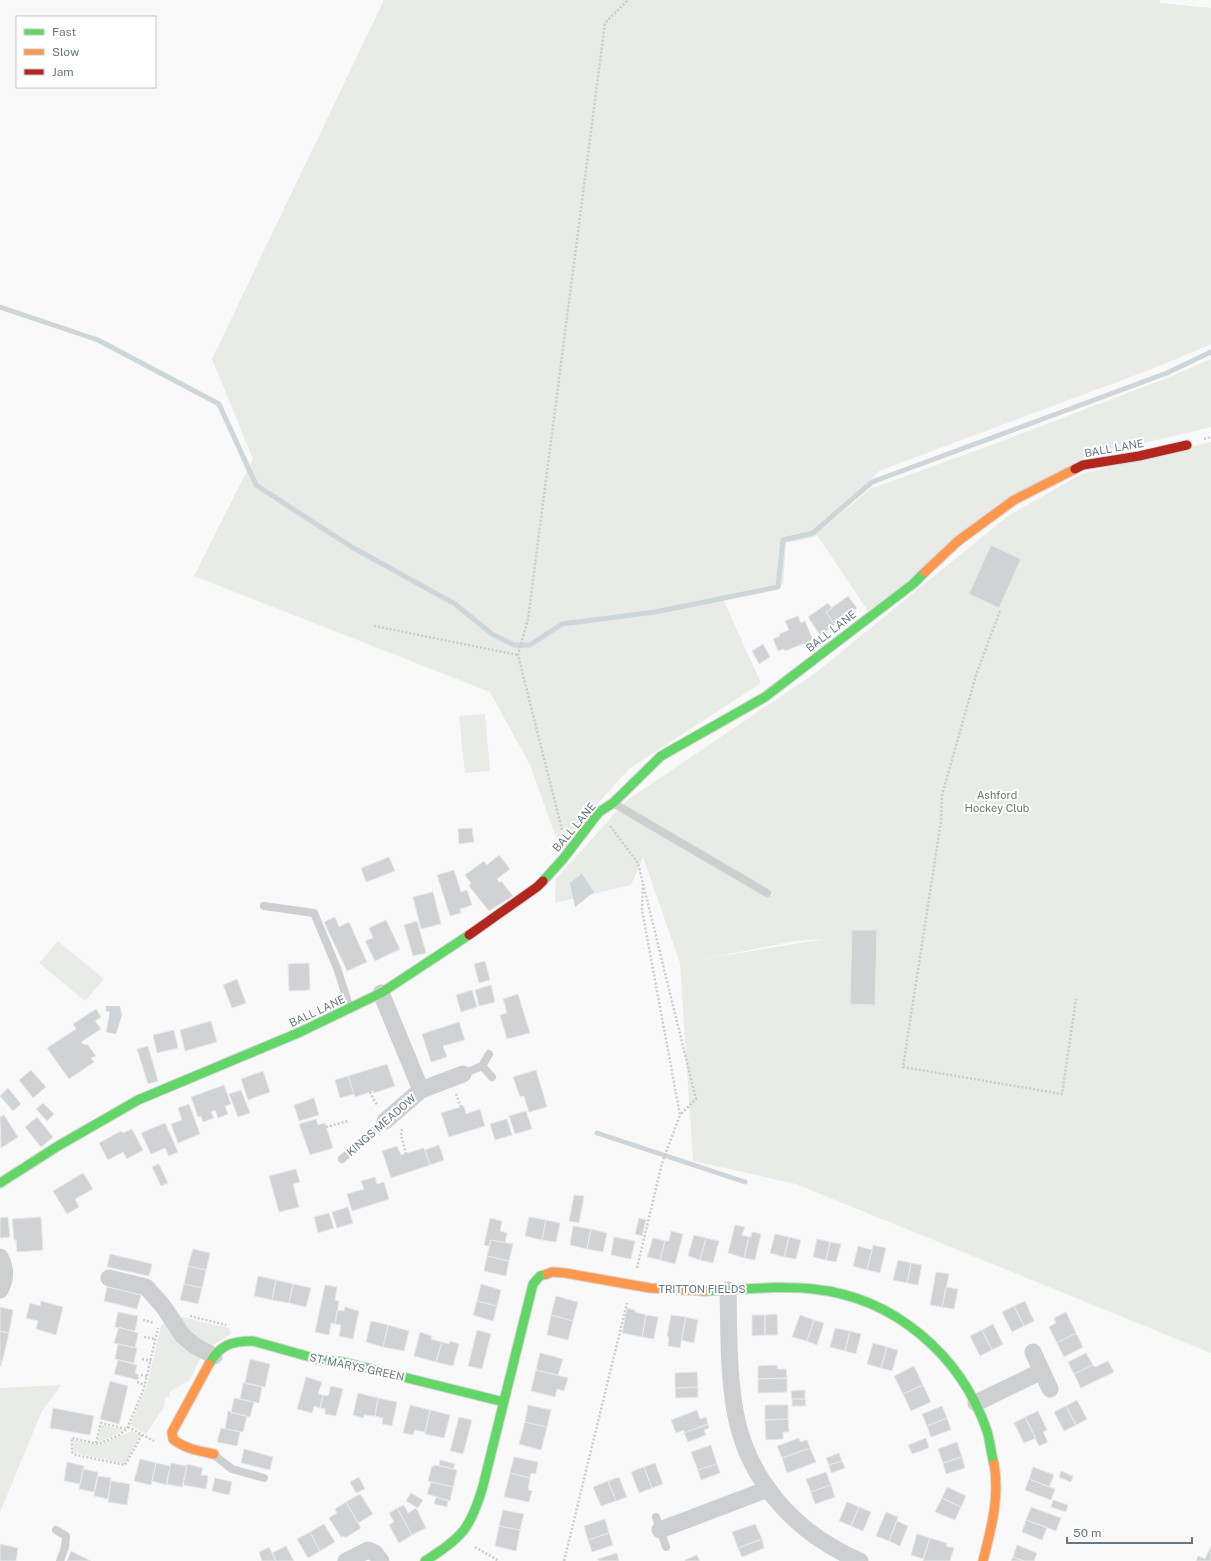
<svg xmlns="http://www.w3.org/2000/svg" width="1211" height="1561" font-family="'Public Sans',sans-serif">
  <rect width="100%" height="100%" fill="#f9f9f9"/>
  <path fill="#e8ebe6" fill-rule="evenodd" d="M384 0H1160V3L1211 8V344L1157 367 879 471 821 530 870 489 989 446 1172 376 1211 359V427L1085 457 868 611 817 535 814 537 786 543 783 584 722 597 761 683 629 769 559 846 530 765 490 692 194 576 253 459 212 359Z
    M1211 442V1353L796 1184 693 1161 680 963 643 857 631 885 555 903 556 879 626 801 814 674 1008 516 1081 474ZM824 939 705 959 794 941Z
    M485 714 490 771 465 773 459 716Z
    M58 941 104 979 85 1001 39 963Z
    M178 1316 229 1328 231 1334 212 1346 193 1339Z
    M168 1321 202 1354 190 1380 169 1392 170 1396 165 1398 164 1407 146 1434 130 1425 147 1385 161 1326 163 1323Z
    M61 1385 42 1411 0 1512V1388Z
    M102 1425 124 1430 100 1442 98 1441Z
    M131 1431 140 1435 125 1464 73 1452 74 1440 100 1445Z"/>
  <path fill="#ced6d9" d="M582 874 594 892 575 907 570 883Z
    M106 1006H120L122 1015 116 1034 106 1032 110 1012 106 1011Z
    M8 1088 21 1104 13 1111 0 1096Z"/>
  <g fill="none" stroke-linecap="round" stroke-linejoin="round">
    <path stroke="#ced6d9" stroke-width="5" d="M0 307 98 340 219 404 256 485 350 546 455 604 492 634 514 645H530L562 624 655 612 778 587 783 540 813 533 872 482 1167 373 1211 352
      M597 1133 745 1182"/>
  </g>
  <path fill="#d0d2d3" stroke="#e8e8e8" d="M991 545 1021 559 999 608 969 594Z
    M848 596 857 608 835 625 826 612Z
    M828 603 832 608 826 612 835 625 820 635 808 617Z
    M798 616 801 623 805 621 813 640 785 651 784 649 778 651 773 639 780 636 779 634 789 630 785 621Z
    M763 644 770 657 759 664 752 651Z
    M472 828 474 842 459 844 458 829Z
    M499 855 510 869 497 879 500 883 501 881 513 896 489 911 469 886 471 883 465 875 484 861 487 865Z
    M389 857 395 871 366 882 361 868Z
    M454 870 461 892 467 890 472 905 460 909 461 913 450 916 437 875Z
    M433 892 441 924 421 929 413 897Z
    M335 917 339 927 349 922 367 962 347 971 324 922Z
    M386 920 400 949 375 961 365 941 373 938 369 928Z
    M417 921 426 953 413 956 404 925Z
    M852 930H877L875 1005 850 1004Z
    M485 961 490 980 479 983 474 964Z
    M309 963 310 990 289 991 288 964Z
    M237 979 246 1003 232 1008 223 985Z
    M491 985 495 1002 479 1006 475 990Z
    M472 990 477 1007 461 1012 456 995Z
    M518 994 530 1033 507 1039 500 1015 507 1013 503 999Z
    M96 1009 101 1017 95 1021 101 1029 81 1042 85 1045 87 1044 96 1056 91 1058 94 1062 69 1079 47 1048 76 1029 73 1024Z
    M211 1021 217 1042 185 1051 180 1030Z
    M459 1022 465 1040 443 1046 447 1057 431 1062 422 1034Z
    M174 1030 178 1048 157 1053 153 1035Z
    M148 1046 158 1081 148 1084 137 1049Z
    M387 1064 395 1086 374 1093 373 1091 355 1097 348 1076Z
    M31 1070 46 1087 33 1098 19 1080Z
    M536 1070 547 1107 529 1112 524 1096 520 1097 513 1077Z
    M263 1071 270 1092 248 1100 241 1079Z
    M348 1076 354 1094 340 1098 335 1080Z
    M224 1085 231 1104 225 1106 228 1114 218 1118 215 1110 211 1112 214 1118 203 1122 201 1116 198 1117 191 1097Z
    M241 1090 250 1113 238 1117 229 1094Z
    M314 1098 319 1115 299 1121 294 1105Z
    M43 1103 54 1114 47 1121 36 1109Z
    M189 1104 200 1134 178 1143 171 1124 182 1120 178 1108Z
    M464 1106 466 1114 480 1109 485 1126 449 1137 441 1113Z
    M526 1111 532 1129 515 1134 509 1116Z
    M4 1115 18 1137 1 1148 0 1117Z
    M37 1117 53 1137 41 1147 25 1127Z
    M316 1119 318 1125 325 1123 333 1148 310 1155 299 1124Z
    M507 1119 512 1135 495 1140 490 1124Z
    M165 1123 178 1152 169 1156 165 1148 151 1154 141 1133Z
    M132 1129 143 1150 127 1159 123 1152 108 1160 99 1143 121 1131 123 1133Z
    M439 1145 444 1160 430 1165 425 1150Z
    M397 1146 401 1155 424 1148 430 1165 391 1178 382 1151Z
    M159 1164 168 1183 161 1186 152 1167Z
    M296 1169 300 1182 293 1184 299 1207 279 1212 269 1176Z
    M83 1173 93 1189 75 1199 79 1207 67 1214 53 1191Z
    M375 1177 377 1184 384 1182 389 1199 352 1211 347 1194 364 1189 361 1181Z
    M574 1195 584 1196 579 1223 569 1221Z
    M348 1207 353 1223 337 1228 332 1212Z
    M329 1213 334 1228 318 1233 314 1217Z
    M8 1217 10 1237 0 1238V1218Z
    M41 1217 43 1250 17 1252 16 1240H14L12 1219Z
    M529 1217 546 1220 542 1240 525 1236Z
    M490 1218 502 1221 500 1231 507 1233 505 1243 491 1240 489 1246 484 1245Z
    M639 1218 646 1220 642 1236 635 1234Z
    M546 1220 560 1223 556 1242 542 1240Z
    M735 1225 745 1227 742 1235 749 1237 744 1258 728 1253Z
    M573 1226 591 1229 587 1249 570 1245Z
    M591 1229 607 1233 603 1252 587 1249Z
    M671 1231 683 1234 675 1264 660 1260 665 1241H669Z
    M752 1232 761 1234 755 1260 744 1258 749 1237H751Z
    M775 1234 789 1237 784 1257 770 1253Z
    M694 1235 706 1238 700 1260 688 1256Z
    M614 1237 635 1241 631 1259 611 1255Z
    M789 1237 801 1240 796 1259 784 1257Z
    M653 1238 665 1241 660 1260 647 1257Z
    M706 1238 719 1241 713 1263 700 1260Z
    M817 1239 830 1242 826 1260 813 1257Z
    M491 1240 513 1244 509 1261 487 1256Z
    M830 1242 841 1244 836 1262 826 1260Z
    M873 1245 886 1248 880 1273 867 1270Z
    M858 1246 872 1250 867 1270 853 1266Z
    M193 1249 210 1253 206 1270 188 1266Z
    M110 1254 152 1264 149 1276 107 1267Z
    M487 1256 509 1261 506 1276 484 1271Z
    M898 1260 911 1263 907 1283 893 1280Z
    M911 1263 922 1265 918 1285 907 1283Z
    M188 1266 206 1270 202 1288 184 1284Z
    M936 1272 949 1274 942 1307 930 1305Z
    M258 1276 276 1280 272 1300 254 1296Z
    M276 1280 293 1284 289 1303 272 1300Z
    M184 1284 202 1288 198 1304 180 1300Z
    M293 1284 311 1288 306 1307 289 1303Z
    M481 1284 501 1290 497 1306 477 1301Z
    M325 1285 337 1287 335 1300 339 1301 335 1324 331 1323 329 1335 315 1332Z
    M107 1287 141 1295 137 1309 104 1301Z
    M946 1287 958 1289 954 1309 942 1307Z
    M556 1296 578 1302 573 1321 551 1315Z
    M41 1301 63 1307 56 1335 36 1329 38 1321 26 1318 30 1303 40 1306Z
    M477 1301 497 1306 493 1321 473 1315Z
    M1025 1301 1034 1321 1024 1326 1014 1306Z
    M1014 1306 1024 1326 1012 1332 1002 1312Z
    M0 1307 13 1310 9 1333 0 1331Z
    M345 1307 359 1311 353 1339 339 1336 341 1325 335 1324 337 1310 344 1311Z
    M627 1308 635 1310V1312L646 1315 642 1337 622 1333Z
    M118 1312 138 1316 135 1331 115 1327Z
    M1066 1312 1076 1333 1057 1343 1049 1327 1056 1323 1054 1318Z
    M777 1314 778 1335H765V1315Z
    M551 1315 573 1321 568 1340 547 1335Z
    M646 1315 658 1317 654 1339 642 1337Z
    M671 1315 686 1317 680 1348 668 1346 669 1337 667 1336Z
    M752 1315H765V1335L752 1336Z
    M800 1315 814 1320 807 1341 792 1337Z
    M686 1317 698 1320 694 1343 681 1340Z
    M814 1320 824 1323 817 1345 807 1341Z
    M371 1321 388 1325 383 1347 366 1342Z
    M993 1324 1003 1344 992 1350 982 1330Z
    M388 1325 409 1331 404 1351 383 1347Z
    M119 1327 138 1333 135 1348 114 1343Z
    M835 1328 850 1331 845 1351 830 1347Z
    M477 1330 491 1334 482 1369 468 1366Z
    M982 1330 992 1350 980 1356 970 1336Z
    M0 1331 9 1333 1 1366H0Z
    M850 1331 861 1334 856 1354 845 1351Z
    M420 1332 432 1336 431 1339 442 1342 436 1362 414 1356Z
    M1076 1333 1083 1347 1064 1357 1057 1343Z
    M450 1341 459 1344 453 1366 436 1362 442 1342 449 1344Z
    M873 1343 887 1347 881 1368 867 1364Z
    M118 1344 137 1348 134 1363 115 1359Z
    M887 1347 898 1350 892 1371 881 1368Z
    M540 1353 563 1359 558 1375 536 1370Z
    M1086 1353 1093 1365 1074 1374 1068 1362Z
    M250 1359 270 1364 265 1387 245 1383Z
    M118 1360 137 1365 135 1373 139 1375 138 1380 114 1374Z
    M1108 1361 1114 1372 1081 1388 1074 1374 1093 1365 1095 1367Z
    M777 1365V1369H786L787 1378 758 1379V1366Z
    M914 1366 923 1385 903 1394 894 1376Z
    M536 1370 568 1378 564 1391 557 1389 555 1397 531 1391Z
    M697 1372 698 1387 675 1388V1373Z
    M306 1377 322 1382 318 1394 323 1395 320 1408 314 1406 312 1413 297 1409Z
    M787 1378V1392L758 1393V1379Z
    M110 1381 128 1386 119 1424 100 1419Z
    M243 1383 262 1387 259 1403 240 1399Z
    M923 1385 931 1402 911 1411 903 1394Z
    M331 1386 343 1389 336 1416 325 1414V1409L320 1408 323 1395 328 1396Z
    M698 1387V1397L676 1398 675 1388Z
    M805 1390V1399H792L791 1391Z
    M358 1393 378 1398 375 1416 364 1415 363 1418 353 1415Z
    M234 1398 254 1402 250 1417 231 1413Z
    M378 1398 397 1402 392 1426 382 1424 383 1418 375 1416Z
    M792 1399H805L806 1406H792Z
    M1077 1400 1087 1419 1076 1425 1066 1406Z
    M410 1405 430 1410 425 1432 415 1430 413 1435 403 1433Z
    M528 1405 551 1410 547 1427 525 1422Z
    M765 1405H788V1419L765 1420Z
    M942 1406 947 1418 927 1426 922 1414Z
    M1066 1406 1076 1425 1064 1431 1054 1412Z
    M53 1408 94 1416 90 1435 50 1428Z
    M430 1410 450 1415 444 1438 425 1434Z
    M697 1410 700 1419 706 1417 708 1424 684 1433V1430L676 1433 671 1420Z
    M228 1411 247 1416 243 1432 225 1429Z
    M1038 1411 1047 1430 1043 1432 1048 1442 1039 1446 1025 1417Z
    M459 1417 472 1420 463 1454 450 1451Z
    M1025 1417 1036 1438 1024 1443 1014 1423Z
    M947 1418 951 1430 931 1437 927 1426Z
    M788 1419 789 1432H783V1439L766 1440 765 1420Z
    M525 1422 547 1427 541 1450 519 1444Z
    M708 1424 709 1428 704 1430 706 1435 688 1442 684 1433Z
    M221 1428 240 1432 237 1446 217 1442Z
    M799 1438 800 1442 807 1440 810 1448 782 1458 777 1446Z
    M926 1438 929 1448 912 1454 908 1445Z
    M957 1442 962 1457 943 1463 938 1449Z
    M711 1445 717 1464 698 1470 691 1452Z
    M810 1448 816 1462 787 1473 782 1458Z
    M244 1449 273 1457 270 1470 241 1463Z
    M839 1453 842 1461 829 1465 826 1458Z
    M514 1457 538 1462 536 1474 531 1473 530 1478 510 1473Z
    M962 1457 965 1468 946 1474 943 1463Z
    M140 1459 156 1463 151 1485 134 1481Z
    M440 1460 455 1464 453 1469 439 1465Z
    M842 1461 845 1468 831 1473 829 1465Z
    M67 1462 84 1466 80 1484 64 1481Z
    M156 1463 170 1466 167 1485 152 1481Z
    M171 1463 187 1466 182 1487 166 1484Z
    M655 1463 663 1484 652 1488 644 1467Z
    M187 1464 203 1468 201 1475 208 1476 206 1489 183 1485Z
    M717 1464 720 1473 701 1480 698 1470Z
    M434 1465 457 1470 453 1487 428 1481 432 1466 434 1467Z
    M644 1467 652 1488 639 1493 631 1472Z
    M1033 1467 1054 1475 1049 1487 1029 1479Z
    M83 1469 98 1472 94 1492 79 1489Z
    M1061 1471 1073 1476 1071 1482 1059 1477Z
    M826 1472 831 1485 811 1492 806 1479Z
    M510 1473 530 1478 528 1490 532 1491 529 1502 504 1497Z
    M98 1476 111 1478 108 1499 94 1496Z
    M359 1477 365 1489 356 1493 350 1482Z
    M619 1477 627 1497 616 1501 608 1481Z
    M215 1478 232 1482 229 1495 212 1491Z
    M1029 1479 1055 1489 1051 1500 1025 1490Z
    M111 1481 130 1484 127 1505 108 1502Z
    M608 1481 616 1501 601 1506 593 1487Z
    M431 1482 453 1487 450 1501 427 1494Z
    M831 1485 835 1497 815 1504 811 1492Z
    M947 1487 966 1496 961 1507 942 1498Z
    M411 1493 423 1500 418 1508 406 1501Z
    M360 1494 373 1514 358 1523 346 1502Z
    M436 1497 448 1501 447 1507 434 1504Z
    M942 1498 961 1507 955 1520 935 1512Z
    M1053 1500 1068 1505 1066 1512 1051 1507Z
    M346 1502 361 1528 345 1538 344 1536 341 1537 329 1518 337 1513 335 1509Z
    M847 1502 859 1507 851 1526 839 1521Z
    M404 1505 408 1513 416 1508 426 1528 412 1535 397 1508Z
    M859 1507 871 1512 863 1531 851 1526Z
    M1031 1507 1061 1518 1056 1531 1026 1520Z
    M397 1508 412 1535 399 1543 389 1525 394 1522 389 1513Z
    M503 1510 524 1514 520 1530 499 1526Z
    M886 1512 898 1517 889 1541 876 1536Z
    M605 1519 609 1533 588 1540 584 1526Z
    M1026 1520 1047 1527 1042 1540 1022 1532Z
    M897 1521 908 1526 900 1546 889 1541Z
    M324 1524 335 1542 320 1551 310 1532Z
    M755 1524 762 1539 738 1548 732 1532Z
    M499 1526 520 1530 516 1551 495 1546Z
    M310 1532 320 1551 308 1558 297 1539Z
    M609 1533 613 1545 592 1552 588 1540Z
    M917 1534 930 1538 923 1559 911 1555Z
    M930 1538 947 1543 946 1546 954 1548 950 1561H923Z
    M762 1539 764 1548 742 1557 738 1548Z
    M0 1544 18 1548 16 1561H0Z
    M1017 1545 1037 1553 1034 1561H1024L1013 1557Z
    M286 1546 294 1561H276L272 1553Z
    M1211 1546V1561H1196L1198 1556 1205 1559Z
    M269 1547 276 1561H262L259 1552Z
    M71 1551 91 1561H67Z
    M617 1553 619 1561H599L598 1559Z
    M697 1555 700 1561H685V1560Z
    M1013 1557 1024 1561H1011Z"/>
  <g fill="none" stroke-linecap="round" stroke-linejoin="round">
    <defs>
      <path id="fast" d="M543 881 563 859 599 812 613 803 661 756 765 697 913 584 925 572
        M0 1183 58 1146 138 1100 298 1033 381 993 469 935
        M704 1291C740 1290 777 1285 813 1289 894 1297 961 1355 987 1431 990 1441 991 1453 994 1464
        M209 1364C220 1345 231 1341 253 1341L321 1360 343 1362 504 1402
        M425 1561C462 1538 471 1528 483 1486L533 1284 540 1276 547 1274"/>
      <path id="slow" d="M925 572 958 541 1014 500 1075 469
        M547 1274 552 1272 565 1273 650 1288 704 1291
        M209 1364 172 1432 173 1439C185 1449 199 1451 214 1454
        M983 1561C991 1529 1000 1497 994 1464"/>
      <path id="jam" d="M1075 469 1083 465 1139 456 1187 445
        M469 935 537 887 543 881"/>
    </defs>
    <use href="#fast" stroke="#d5d6d7" stroke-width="11"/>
    <use href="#slow" stroke="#d5d6d7" stroke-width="11"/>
    <use href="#jam" stroke="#d5d6d7" stroke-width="11"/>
    <path stroke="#cbcccd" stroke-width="2.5" stroke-dasharray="2 2" stroke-linecap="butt" d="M1204 439 1211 437
      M1000 611 976 675 942 795 941 821 903 1067 1062 1094 1076 999
      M374 626 518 655
      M610 826 638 863 696 1099 680 1115
      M562 830 518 655 528 619 605 23 628 0
      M370 1092 374 1100 378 1106
      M456 1094 461 1107
      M326 1127 348 1121
      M402 1129 401 1135 406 1154
      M637 1268 662 1163 680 1115 642 910 643 882
      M190 1316 226 1325
      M143 1320 154 1323
      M144 1337 155 1339
      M142 1359 151 1361
      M141 1375 147 1376
      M137 1382 145 1385
      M128 1427 154 1441
      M142 1435 125 1465 76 1455 72 1452V1438L99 1444 119 1435 127 1429 144 1388 158 1328
      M96 1443 101 1423 126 1429
      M475 1547 499 1561
      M564 1561 627 1303"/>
    <path stroke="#cecfd0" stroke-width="8" d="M613 803 767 893
      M264 906 314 913 337 968 350 1008
      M482 1066 492 1077
      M463 1074 482 1066 489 1054
      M342 1159 385 1121
      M214 1455 232 1469 264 1478
      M656 1517 666 1547
      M56 1530 66 1536 65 1547 60 1561"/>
    <path stroke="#cecfd0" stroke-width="17" d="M381 993 421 1090
      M385 1121 421 1090 463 1074
      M0 1257C6 1268 6 1279 0 1290
      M109 1278 146 1287 163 1306 183 1336 195 1346 214 1356
      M728 1290C729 1330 728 1371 735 1411 747 1480 796 1534 860 1561
      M1033 1352 1050 1389
      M976 1403 1042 1371
      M660 1530 768 1489
      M346 1561 368 1550 375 1553 381 1561"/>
    <use href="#fast" stroke="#63d668" stroke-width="9"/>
    <use href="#slow" stroke="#ff974d" stroke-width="9"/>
    <use href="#jam" stroke="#b3261e" stroke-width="9"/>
  </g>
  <g text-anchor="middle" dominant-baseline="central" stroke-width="4" stroke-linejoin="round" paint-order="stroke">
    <g font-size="11" fill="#657683" stroke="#fff">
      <text transform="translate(1114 448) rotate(-10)">BALL LANE</text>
      <text transform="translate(831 631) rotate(-38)">BALL LANE</text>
      <text transform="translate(574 827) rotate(-50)">BALL LANE</text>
      <text transform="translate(317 1011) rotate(-25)">BALL LANE</text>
      <text transform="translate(381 1125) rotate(-41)">KINGS MEADOW</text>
      <text x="702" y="1289">TRITTON FIELDS</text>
      <text transform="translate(357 1367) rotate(12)">ST. MARYS GREEN</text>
    </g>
    <g font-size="11" fill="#687a64" stroke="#fff">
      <text x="997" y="795">Ashford<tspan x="997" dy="13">Hockey Club</tspan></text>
    </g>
  </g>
  <rect x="16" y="16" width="140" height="72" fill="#ffffff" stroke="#c1c8cd"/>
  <rect x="24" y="29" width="20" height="6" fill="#63d668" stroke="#c1c8cd"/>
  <text x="52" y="36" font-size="12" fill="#657683">Fast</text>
  <rect x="24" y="49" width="20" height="6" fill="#ff974d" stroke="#c1c8cd"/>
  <text x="52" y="56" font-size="12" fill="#657683">Slow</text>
  <rect x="24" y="69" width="20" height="6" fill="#b3261e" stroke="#c1c8cd"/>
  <text x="52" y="76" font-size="12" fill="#657683">Jam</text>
  <path d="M1067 1537v6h125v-6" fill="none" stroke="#657683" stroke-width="2"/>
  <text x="1073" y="1537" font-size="12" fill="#657683" stroke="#ffffff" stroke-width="3" paint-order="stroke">50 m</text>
</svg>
